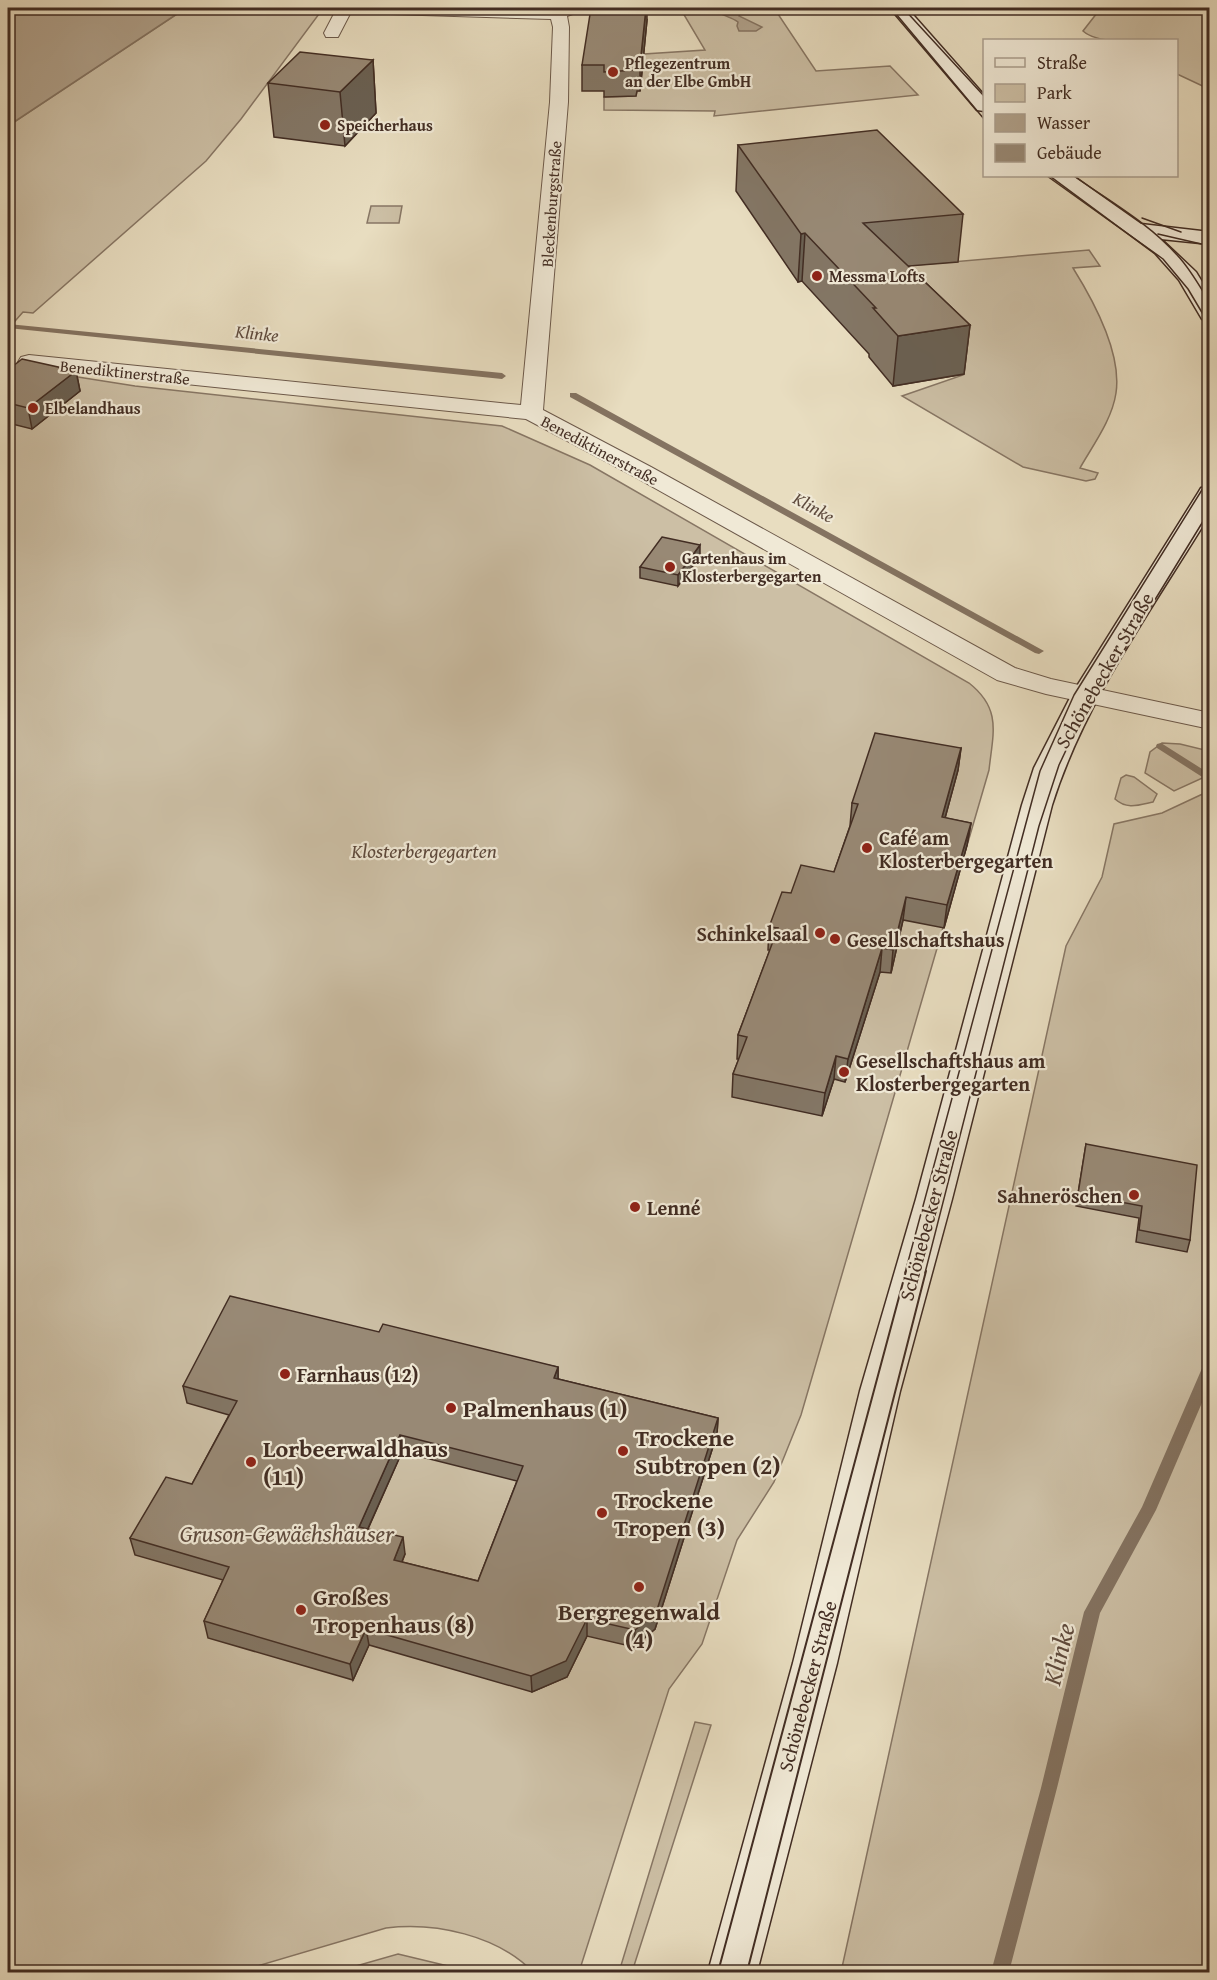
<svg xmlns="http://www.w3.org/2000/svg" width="1217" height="1980" font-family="'Gentium Book Plus',serif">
  <rect width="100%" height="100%" fill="#e8ddc0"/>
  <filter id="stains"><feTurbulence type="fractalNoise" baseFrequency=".00333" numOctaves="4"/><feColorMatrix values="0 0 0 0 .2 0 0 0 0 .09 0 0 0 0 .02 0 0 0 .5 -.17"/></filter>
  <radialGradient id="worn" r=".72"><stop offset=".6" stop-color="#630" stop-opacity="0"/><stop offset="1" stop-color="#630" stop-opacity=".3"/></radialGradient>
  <path fill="#ccbfa5" stroke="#877664" stroke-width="1.5" d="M186 8H320L319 14 241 119 206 161 33 313 23 312 8 329V126Z
    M680 8H774L816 71 890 66 918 95 714 116 715 111 604 110V97L636 96 637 91H640L644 54 705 50Z
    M1092 8H1209V89L1177 74 1176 40C1152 40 1101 47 1083 31L1097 13Z
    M371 206H402L399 223H367Z
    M1089 250 1100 266 1073 268C1093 300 1122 353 1116 393 1112 420 1093 445 1080 468L1098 473 1095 479 1086 481 1023 467 902 396 963 375 859 270Z
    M8 366 135 386 502 426 590 465 969 683C1002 709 993 733 989 770L801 1415 774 1482 737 1540 702 1644 669 1689 579 1972H533C497 1935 435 1922 386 1928L237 1972H8Z
    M1162 743 1180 744 1209 751V775L1174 791 1145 773 1150 752Z
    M1126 775 1134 777 1157 794 1153 802C1139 805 1127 810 1115 799L1121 778Z
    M1209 791V1972H841L1066 946 1102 877 1114 824 1162 813Z
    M695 1722 711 1725 632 1972H619Z
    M398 1954 473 1972H335Z"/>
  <path fill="#b0a18b" stroke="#847361" stroke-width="1.5" d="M8 8H186L8 126Z
    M717 8H735L741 12 739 16 762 27 756 31H739L737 26 738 22C730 16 721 16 714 9Z"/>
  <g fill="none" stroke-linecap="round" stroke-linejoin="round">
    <path fill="#847361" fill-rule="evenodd" d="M8 324 502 373 506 376 502 379 8 328Z
      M570 393H576L1044 651 1039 654 1035 653 570 397Z
      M1161 743 1210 774V782L1157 748 1156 746 1157 744Z
      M1210 1360V1384L1156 1510 1100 1613 1057 1788 1009 1972H991L1041 1788 1084 1612 1142 1507 1203 1366 1205 1362Z"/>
    <defs>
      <path id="minor" d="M337 8H583L581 11 567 16 569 27 568 102 543 410 651 467 1015 668 1051 679 1210 713V729L1046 694 997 680 635 477 526 419 21 367 18 362 21 357 29 355 521 405 550 102 553 27 551 19 359 13 352 10 338 37H326L324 33Z"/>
      <path id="secondary" d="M890 8H907L984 95V111L977 110Z
        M1051 176H1073L1141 224 1210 232V244L1161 239 1196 272 1210 295V320L1202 319 1179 280 1155 253Z
        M1210 486V514C1153 608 1085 700 1052 805L952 1199 900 1391 837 1663 757 1972H708L793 1663 860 1391 916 1199 1022 805 1034 768 1072 694 1198 493 1201 488Z"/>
    </defs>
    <use href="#minor" stroke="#6c594a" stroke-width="2"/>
    <use href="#secondary" stroke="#422d23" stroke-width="3"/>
    <use href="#minor" fill="#f0e9d6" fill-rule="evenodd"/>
    <use href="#secondary" fill="#f0e9d6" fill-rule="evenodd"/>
    <path stroke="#422d23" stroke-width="1.5" d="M891 8 984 119
      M903 8 984 96
      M1047 176 1163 259 1188 289 1210 326
      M1074 176C1109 201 1149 223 1178 256 1191 270 1200 287 1210 303
      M1142 218 1181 232
      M1158 234 1210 246
      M905 1273 1040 771 1074 695 1210 477
      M925 1273 1039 826 1059 765 1077 727 1210 510"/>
    <path stroke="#422d23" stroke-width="2" d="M718 1972 906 1271
      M747 1972 926 1271"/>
  </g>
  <path fill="#837665" stroke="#422d23" stroke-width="1.5" fill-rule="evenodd" d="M647 20 640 91H637L636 96 604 97V91H582V65Z
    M373 60 376 113 345 146 274 137 268 83Z
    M738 145 963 214 958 262 908 266 970 325 964 374 893 386 869 357V354L802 281 798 282 736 191Z
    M8 370 76 371 80 391 32 429 8 423Z
    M700 556 678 586 640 578V567Z
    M961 748 958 770 945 818 971 823 967 845 944 928 903 920 891 973 880 972 845 1082 834 1079 822 1116 732 1097 733 1074 739 1059H737L738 1035 770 950H768L769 927 791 893 834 872 850 826 852 803Z
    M1086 1144 1190 1240 1187 1252 1136 1242 1139 1218 1076 1206Z
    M379 1332 558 1367V1379L718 1418 717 1434 655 1629 634 1647 587 1636 567 1677 532 1692 369 1645 353 1680 208 1638 204 1621 223 1580 135 1555 130 1538 192 1484 229 1415 187 1403 183 1386ZM402 1452 517 1481 478 1581 402 1562 405 1554 368 1529Z"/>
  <path fill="#6a6052" stroke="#422d23" stroke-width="1.5" d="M646 8H647V20L640 91V65Z
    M373 60 376 113 345 146 340 92Z
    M805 233 802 281 798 282 801 234Z
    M970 325 964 374 893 386 898 336Z
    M76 371 80 391 32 429 28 408Z
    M700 545V556L678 586V575Z
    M961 748 958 770 939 840 942 817Z
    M971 823 967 845 944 928 947 905Z
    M906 897 903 920 891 973 893 950Z
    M882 948 880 972 845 1082 848 1059Z
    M836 1056 834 1079 822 1116 825 1093Z
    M558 1367V1384L554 1378Z
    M718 1418 717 1434 655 1629 634 1647 635 1630Z
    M400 1435 402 1452 361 1544 359 1527Z
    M403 1537 405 1554 396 1576 394 1560Z
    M587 1619V1636L567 1677 532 1692 531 1676Z
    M366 1629 369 1645 353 1680 350 1664Z"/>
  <path fill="#988975" stroke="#422d23" stroke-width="1.5" fill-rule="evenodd" d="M591 8H646L640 65H637V70L604 72V65H582Z
    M300 52 373 60 340 92 268 83Z
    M877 130 963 214 863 223 970 325 898 336 873 308H876L805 233 801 234 738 145Z
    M22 359 76 371 28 408 8 403V370Z
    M662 537 700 545 678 575 640 567Z
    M875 733 961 748 942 817 971 823 947 905 906 897 893 950 882 948 848 1059 836 1056 825 1093 733 1074 747 1037 738 1035 778 928 769 927 782 892 791 893 801 865 834 872 858 804 852 803Z
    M1086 1144 1197 1165 1190 1240 1139 1230 1142 1206 1078 1194Z
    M230 1296 379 1332 383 1324 558 1367 554 1378 718 1418 656 1613 635 1630 587 1619 566 1661 531 1676 366 1629 350 1664 204 1621 229 1567 130 1538 166 1477 192 1484 237 1401 183 1386ZM400 1435 523 1466 478 1581 394 1560 403 1537 359 1527Z"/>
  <g fill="#8f2418" stroke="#f0e9d6" stroke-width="2">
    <circle cx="613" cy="72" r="6"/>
    <circle cx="325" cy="125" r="6"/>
    <circle cx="817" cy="276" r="6"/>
    <circle cx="33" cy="408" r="6"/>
    <circle cx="670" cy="567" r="6"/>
    <circle cx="867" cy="848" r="6"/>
    <circle cx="820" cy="933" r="6"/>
    <circle cx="835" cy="939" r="6"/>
    <circle cx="844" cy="1072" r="6"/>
    <circle cx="1134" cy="1195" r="6"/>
    <circle cx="635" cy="1207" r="6"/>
    <circle cx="285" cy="1374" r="6"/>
    <circle cx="451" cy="1408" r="6"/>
    <circle cx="623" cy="1451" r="6"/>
    <circle cx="251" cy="1462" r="6"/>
    <circle cx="602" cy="1513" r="6"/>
    <circle cx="639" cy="1587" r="6"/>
    <circle cx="301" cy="1610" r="6"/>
  </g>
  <g text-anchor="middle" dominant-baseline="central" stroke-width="4.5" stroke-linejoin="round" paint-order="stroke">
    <g font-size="16" font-weight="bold" fill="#422d23" stroke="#f0e9d6" text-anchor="start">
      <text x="625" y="63">Pflegezentrum<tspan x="625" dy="18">an der Elbe GmbH</tspan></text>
      <text x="337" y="125">Speicherhaus</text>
      <text x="829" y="276">Messma Lofts</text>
      <text x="45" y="408">Elbelandhaus</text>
      <text x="682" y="558">Gartenhaus im<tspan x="682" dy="18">Klosterbergegarten</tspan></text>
    </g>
    <g font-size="16" fill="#422d23" stroke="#f0e9d6">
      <text transform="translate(551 204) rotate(-86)">Bleckenburgstraße</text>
      <text transform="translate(125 372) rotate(6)">Benediktinerstraße</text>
      <text transform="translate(600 450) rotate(28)">Benediktinerstraße</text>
    </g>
    <g font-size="18" font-style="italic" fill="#5e4a3d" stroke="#f0e9d6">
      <text transform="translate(257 333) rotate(6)">Klinke</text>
      <text transform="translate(814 507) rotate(29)">Klinke</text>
    </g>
    <g font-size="20" fill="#422d23" stroke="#f0e9d6">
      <text transform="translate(1104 670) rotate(-60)">Schönebecker Straße</text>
      <text transform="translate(928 1215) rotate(-75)">Schönebecker Straße</text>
      <text transform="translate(807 1686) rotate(-75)">Schönebecker Straße</text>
    </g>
    <g font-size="20" font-weight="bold" fill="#422d23" stroke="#f0e9d6" text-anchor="start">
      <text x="879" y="837">Café am<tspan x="879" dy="23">Klosterbergegarten</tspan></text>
      <text x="808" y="933" text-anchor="end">Schinkelsaal</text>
      <text x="847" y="939">Gesellschaftshaus</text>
      <text x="856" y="1060">Gesellschaftshaus am<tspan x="856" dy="23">Klosterbergegarten</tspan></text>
      <text x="1122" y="1195" text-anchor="end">Sahneröschen</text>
      <text x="647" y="1207">Lenné</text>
      <text x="297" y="1374">Farnhaus (12)</text>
    </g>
    <g font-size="20" font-style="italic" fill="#5e4a3d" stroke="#f0e9d6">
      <text x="424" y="850">Klosterbergegarten</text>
    </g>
    <g font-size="24" font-weight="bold" fill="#422d23" stroke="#f0e9d6" text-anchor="start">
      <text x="463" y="1408">Palmenhaus (1)</text>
      <text x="635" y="1437">Trockene<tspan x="635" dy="28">Subtropen (2)</tspan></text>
      <text x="263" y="1448">Lorbeerwaldhaus<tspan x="263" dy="28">(11)</tspan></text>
      <text x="614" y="1499">Trockene<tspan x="614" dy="28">Tropen (3)</tspan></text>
      <text x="313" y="1596">Großes<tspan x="313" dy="28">Tropenhaus (8)</tspan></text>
      <text x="639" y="1611" text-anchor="middle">Bergregenwald<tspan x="639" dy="28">(4)</tspan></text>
    </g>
    <g font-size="24" font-style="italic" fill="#5e4a3d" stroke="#f0e9d6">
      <text x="287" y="1533">Gruson-Gewächshäuser</text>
    </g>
    <g font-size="26" font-style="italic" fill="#5e4a3d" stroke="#f0e9d6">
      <text transform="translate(1058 1654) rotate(-76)">Klinke</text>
    </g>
  </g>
  <rect width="1217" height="1980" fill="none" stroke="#e8ddc0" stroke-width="30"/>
  <rect x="9" y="9" width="1199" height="1962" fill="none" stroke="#422d23" stroke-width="3"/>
  <rect x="15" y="15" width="1187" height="1950" fill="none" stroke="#422d23" stroke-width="1.5"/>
  <rect x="983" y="39" width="195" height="138" fill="#f0e9d6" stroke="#aa9e8e" stroke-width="1.5"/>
  <rect x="995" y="58" width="30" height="9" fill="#f0e9d6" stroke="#aa9e8e" stroke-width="1.5"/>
  <text x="1037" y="69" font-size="18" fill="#422d23">Straße</text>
  <rect x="995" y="84" width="30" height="18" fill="#ccbfa5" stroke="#aa9e8e" stroke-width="1.5"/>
  <text x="1037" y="99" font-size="18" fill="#422d23">Park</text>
  <rect x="995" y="114" width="30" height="18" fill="#b0a18b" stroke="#aa9e8e" stroke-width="1.5"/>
  <text x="1037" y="129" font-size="18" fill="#422d23">Wasser</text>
  <rect x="995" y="144" width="30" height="18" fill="#988975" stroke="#aa9e8e" stroke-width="1.5"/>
  <text x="1037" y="159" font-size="18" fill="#422d23">Gebäude</text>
  <rect width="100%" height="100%" filter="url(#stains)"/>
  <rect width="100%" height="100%" fill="url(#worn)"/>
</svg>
